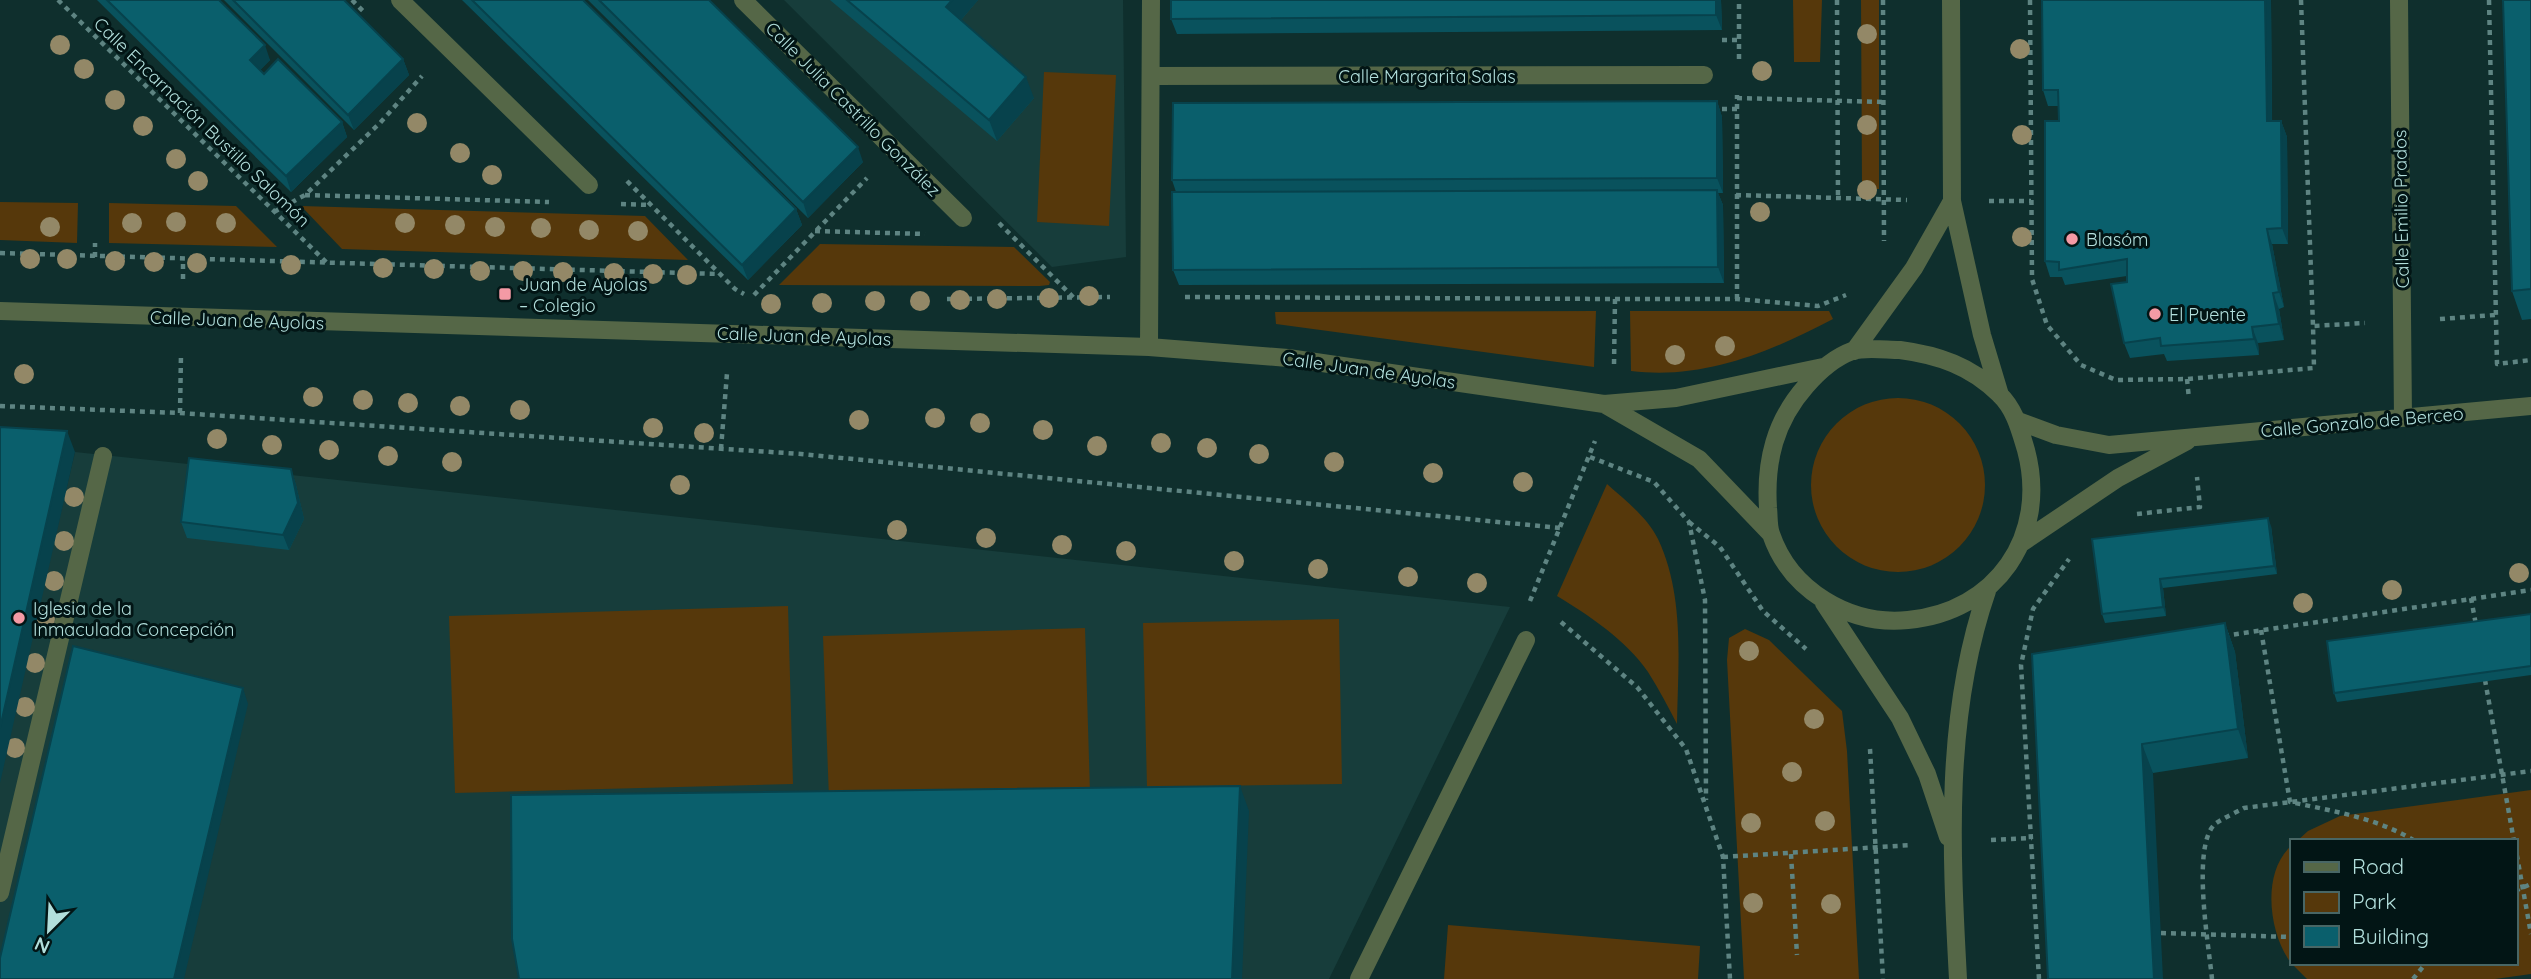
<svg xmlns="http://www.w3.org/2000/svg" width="2531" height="979" font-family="Quicksand,sans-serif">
  <rect width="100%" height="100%" fill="#0f2f2d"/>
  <path fill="#173d3b" d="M784 0H1123L1126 257 1052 267Z
    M75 452 431 490 1510 607 1329 979H0V772Z"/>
  <path fill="#56380b" d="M1793 0H1822L1820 62H1794Z
    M1861 0H1879V189H1862Z
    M1044 72 1116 75 1109 226 1037 222Z
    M0 202 78 203 77 243 0 240Z
    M109 203 236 206 277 247 109 243Z
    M301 206 645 216 688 260 342 249Z
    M820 244 1014 247 1050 282 1049 285 1040 286 779 285Z
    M1596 311 1594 367 1276 324 1275 312Z
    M1630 311H1829L1833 319C1770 352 1704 380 1631 371Z
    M1811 485a87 87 0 1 1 174 0a87 87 0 1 1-174 0Z
    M1607 484C1626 501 1647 517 1658 539 1685 596 1678 664 1677 724 1668 707 1659 689 1648 672 1626 640 1590 616 1557 596Z
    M788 606 793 784 455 793 449 616Z
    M1339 619 1342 784 1147 787 1143 623Z
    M1085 628 1090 792 829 799 823 636Z
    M1745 629 1769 640 1842 711 1847 751 1859 979H1744L1727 660 1729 638Z
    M2531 790V974L2495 979H2307L2291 963H2515V841H2297L2308 831 2340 816Z
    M2291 846V963C2269 934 2261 873 2291 846Z
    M1448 925 1700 946 1698 979H1444Z"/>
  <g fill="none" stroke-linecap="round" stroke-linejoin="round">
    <path stroke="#5e8482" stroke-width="4.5" stroke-dasharray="5 5" stroke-linecap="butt" d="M58 0 327 263
      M352 0 364 12
      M1837 0 1838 197
      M1883 0 1884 241
      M2030 0 2032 279 2047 325 2081 365 2116 380 2187 379 2314 368 2313 326 2365 323
      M2301 0 2313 326
      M2489 0 2497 364 2531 360
      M1722 40H1739
      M1739 59V0
      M1737 98 1883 102
      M1722 109H1737
      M627 181 735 289 744 294
      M305 195 549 202
      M1736 195 1907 200
      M1989 201H2031
      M621 204 650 205
      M274 212 305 195 380 123 422 76
      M999 223 1075 299
      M815 231 925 234
      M0 253 719 274
      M95 257V243
      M183 279V260
      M754 295 867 178
      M1185 297 1615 299 1614 365
      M947 299 1110 297
      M1615 299H1737L1818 306 1846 295
      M1737 299V95
      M2440 319 2495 315
      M2187 379 2189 399
      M0 406 180 413 801 454 1560 528
      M180 413 181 354
      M721 449 727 373
      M1590 457 1654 482 1689 522 1705 600 1706 800
      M2137 514 2200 507 2197 477
      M1689 522 1720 547 1763 611 1806 649
      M2471 598 2476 625
      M1530 601 1595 441
      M1561 622 1637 687 1686 749 1723 857 1730 979
      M2261 630 2290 802C2333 811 2377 818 2415 841
      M2224 636 2531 590
      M2485 680 2514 841
      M1870 749 1883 979
      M1991 840 2032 838
      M2515 845 2531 934
      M1791 854 1797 955
      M1723 857 1912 845
      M2515 891 2531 884
      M2161 933 2291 937
      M2039 979 2021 665 2033 609 2069 559
      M2212 979C2209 947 2191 846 2215 824 2223 818 2235 813 2244 808L2531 771
      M2413 979 2426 963"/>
    <path stroke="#556747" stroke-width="18" d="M400 0 589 185
      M743 0 963 218
      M1951 0 1952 201 1982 335 2000 395
      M2399 0 2403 418
      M1151 76 1704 75
      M0 311 1149 347 1288 358 1604 404 1676 398 1823 367
      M1149 347 1151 0
      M1900 350C1938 355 1971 366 1999 394 2015 409 2020 430 2026 450 2049 536 1996 612 1908 620 1849 626 1790 590 1771 534 1768 526 1769 516 1768 508 1765 461 1775 421 1806 386 1819 371 1833 358 1852 351 1865 347 1886 350 1900 350Z
      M1854 351 1914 268 1952 201
      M1604 404 1699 459 1770 533
      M2018 421 2056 435 2109 445 2531 406
      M2020 544 2118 478 2187 441
      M1824 603 1900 718 1927 774 1948 837
      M0 893 103 456
      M1359 979 1526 640
      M1958 979C1951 850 1944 715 1987 591"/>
  </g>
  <g fill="#938867">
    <circle cx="1867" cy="34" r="10"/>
    <circle cx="60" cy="45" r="10"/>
    <circle cx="2020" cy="49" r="10"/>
    <circle cx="84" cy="69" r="10"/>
    <circle cx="1762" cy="71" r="10"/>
    <circle cx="115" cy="100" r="10"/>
    <circle cx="417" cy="123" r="10"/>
    <circle cx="1867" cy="125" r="10"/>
    <circle cx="143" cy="126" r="10"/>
    <circle cx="2022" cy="135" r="10"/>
    <circle cx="460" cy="153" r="10"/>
    <circle cx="176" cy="159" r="10"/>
    <circle cx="492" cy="175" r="10"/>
    <circle cx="198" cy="181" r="10"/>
    <circle cx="1867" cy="190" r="10"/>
    <circle cx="1760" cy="212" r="10"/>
    <circle cx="176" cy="222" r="10"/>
    <circle cx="132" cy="223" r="10"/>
    <circle cx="226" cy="223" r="10"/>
    <circle cx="405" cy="223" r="10"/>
    <circle cx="455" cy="225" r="10"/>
    <circle cx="50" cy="227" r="10"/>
    <circle cx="495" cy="227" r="10"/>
    <circle cx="541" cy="228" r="10"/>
    <circle cx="589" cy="230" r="10"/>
    <circle cx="638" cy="231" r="10"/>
    <circle cx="2022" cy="237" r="10"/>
    <circle cx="30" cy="259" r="10"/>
    <circle cx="67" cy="259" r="10"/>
    <circle cx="115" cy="261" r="10"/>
    <circle cx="154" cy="262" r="10"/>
    <circle cx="197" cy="263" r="10"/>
    <circle cx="291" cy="265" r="10"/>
    <circle cx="383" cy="268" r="10"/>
    <circle cx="434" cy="269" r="10"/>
    <circle cx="480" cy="271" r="10"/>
    <circle cx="523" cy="271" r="10"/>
    <circle cx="563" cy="272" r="10"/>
    <circle cx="614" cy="273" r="10"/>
    <circle cx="653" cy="274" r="10"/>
    <circle cx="687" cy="275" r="10"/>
    <circle cx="1089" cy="296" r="10"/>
    <circle cx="1049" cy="298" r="10"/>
    <circle cx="997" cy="299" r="10"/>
    <circle cx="960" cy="300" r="10"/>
    <circle cx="875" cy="301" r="10"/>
    <circle cx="920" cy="301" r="10"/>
    <circle cx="822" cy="303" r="10"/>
    <circle cx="771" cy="304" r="10"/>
    <circle cx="1725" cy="346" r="10"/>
    <circle cx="1675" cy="355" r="10"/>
    <circle cx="24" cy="374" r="10"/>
    <circle cx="313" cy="397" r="10"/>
    <circle cx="363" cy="400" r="10"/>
    <circle cx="408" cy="403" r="10"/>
    <circle cx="460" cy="406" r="10"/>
    <circle cx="520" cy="410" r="10"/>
    <circle cx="935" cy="418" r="10"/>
    <circle cx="859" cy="420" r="10"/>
    <circle cx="980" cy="423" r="10"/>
    <circle cx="653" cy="428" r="10"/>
    <circle cx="1043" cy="430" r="10"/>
    <circle cx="704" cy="433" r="10"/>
    <circle cx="217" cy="439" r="10"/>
    <circle cx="1161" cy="443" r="10"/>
    <circle cx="272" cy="445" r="10"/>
    <circle cx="1097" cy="446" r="10"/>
    <circle cx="1207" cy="448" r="10"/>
    <circle cx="329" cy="450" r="10"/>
    <circle cx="1259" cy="454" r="10"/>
    <circle cx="388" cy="456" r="10"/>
    <circle cx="452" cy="462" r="10"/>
    <circle cx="1334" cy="462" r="10"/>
    <circle cx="1433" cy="473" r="10"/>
    <circle cx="1523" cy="482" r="10"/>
    <circle cx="680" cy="485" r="10"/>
    <circle cx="74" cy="497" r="10"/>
    <circle cx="897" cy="530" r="10"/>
    <circle cx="986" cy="538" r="10"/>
    <circle cx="64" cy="541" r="10"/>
    <circle cx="1062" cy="545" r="10"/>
    <circle cx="1126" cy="551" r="10"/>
    <circle cx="1234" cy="561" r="10"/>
    <circle cx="1318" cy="569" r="10"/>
    <circle cx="2519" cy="573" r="10"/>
    <circle cx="1408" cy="577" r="10"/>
    <circle cx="54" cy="581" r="10"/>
    <circle cx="1477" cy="583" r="10"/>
    <circle cx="2392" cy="590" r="10"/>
    <circle cx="2303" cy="603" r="10"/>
    <circle cx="45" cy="619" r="10"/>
    <circle cx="1749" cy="651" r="10"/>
    <circle cx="35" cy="663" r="10"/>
    <circle cx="25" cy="707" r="10"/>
    <circle cx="1814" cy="719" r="10"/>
    <circle cx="15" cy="748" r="10"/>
    <circle cx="1792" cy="772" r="10"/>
    <circle cx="1825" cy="821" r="10"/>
    <circle cx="1751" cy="823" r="10"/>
    <circle cx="1753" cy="903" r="10"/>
    <circle cx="1831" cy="904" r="10"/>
  </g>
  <path fill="#09525d" d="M97 0H219L270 60 260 70 264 74 342 122 347 137 291 192Z
    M224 0H344L403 59 409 75 354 130Z
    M462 0H583L796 209 802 225 748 280Z
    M588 0H709L863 162 808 218Z
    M830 0H978L961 20 1034 98 997 141Z
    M1721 0 1722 30 1177 34 1171 19Z
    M2042 0H2271L2272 121H2281L2287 137 2288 244H2272L2284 307 2279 309 2284 340 2258 343 2259 355 2167 361 2164 354 2130 358 2124 343 2127 276 2065 285 2062 277H2050L2045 261 2059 121V106H2048L2043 90Z
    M2531 0V319L2522 320 2512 291Z
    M1717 101 1722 117 1723 193H1718L1723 205 1724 283 1179 285 1173 270 1176 192 1172 180Z
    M291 469 296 485 304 519 289 550 187 538 181 522Z
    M2271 526 2277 574 2163 588 2166 616 2105 623 2102 614 2092 539Z
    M2531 614V675L2337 702 2334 693Z
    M2225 623 2235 652 2248 758 2153 773 2032 654Z"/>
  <path fill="#07424c" d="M952 0H978L954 28 946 7Z
    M1716 0H1721L1722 30 1716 15Z
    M2265 0H2271L2272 136 2267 121Z
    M265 45 270 60 255 75 250 60Z
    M403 59 409 75 354 130 348 115Z
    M1026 77 1034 98 997 141 989 120Z
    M1717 101 1722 117 1723 193 1717 178Z
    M2281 121 2287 137 2288 244 2282 228Z
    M342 122 347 137 291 192 286 176Z
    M858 147 863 162 808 218 803 202Z
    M1717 190 1723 205 1724 283 1718 267Z
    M796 209 802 225 748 280 742 265Z
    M2267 229 2272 244 2284 307 2279 292Z
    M2273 293 2279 309 2284 340 2279 324Z
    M2252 327 2258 343 2259 355 2254 339Z
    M67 431 75 452 0 783V728Z
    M291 469 296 485 304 519 289 550 283 535Z
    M2268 518 2271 526 2277 574 2274 566Z
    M2160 579 2163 588 2166 616 2163 607Z
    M2225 623 2235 652 2248 758 2238 729Z
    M243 688 248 704 184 979H174Z
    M2142 744 2153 773 2163 979H2154Z
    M1240 786 1249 811 1242 979H1232Z"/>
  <path fill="#0a5f6c" stroke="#07424c" stroke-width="2" d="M107 0H219L265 45 250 60 264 74 278 59 342 122 286 176Z
    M233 0H344L403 59 348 115Z
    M472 0H583L796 209 742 265Z
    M599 0H709L858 147 803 202Z
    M847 0H952L946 7 1026 77 989 120Z
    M1171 0H1716V15L1171 19Z
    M2042 0H2265L2267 121H2281L2282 228 2267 229 2279 292 2273 293 2279 324 2252 327 2254 339 2161 346 2160 338 2124 343 2111 284 2127 282V259L2059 270V262L2045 261V121H2059L2058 90H2043Z
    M2503 0H2531V289L2512 291Z
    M1717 101V178L1172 180 1173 103Z
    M1717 190 1718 267 1173 270 1172 192Z
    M0 427 67 431 0 728Z
    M189 458 291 469 298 503 283 535 181 522Z
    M2268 518 2274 566 2160 579 2163 607 2102 614 2092 539Z
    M2531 614V666L2334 693 2327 641Z
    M2225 623 2238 729 2142 744 2154 979H2048L2032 654Z
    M73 646 243 688 174 979H0V958Z
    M1240 786 1232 979H519L512 939 511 795Z"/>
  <g fill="#f49aa5" stroke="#021515" stroke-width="2.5">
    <circle cx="2072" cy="239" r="7"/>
    <rect x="498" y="287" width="14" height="14" rx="3.5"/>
    <circle cx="2155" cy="314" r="7"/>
    <circle cx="19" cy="618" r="7"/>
  </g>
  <g text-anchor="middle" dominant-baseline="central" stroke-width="6" stroke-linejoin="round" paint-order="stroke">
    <g font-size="18" fill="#b2dfdc" stroke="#021515">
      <text x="1427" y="76">Calle Margarita Salas</text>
      <text transform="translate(853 109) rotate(45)">Calle Julia Castrillo González</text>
      <text transform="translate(202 122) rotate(44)">Calle Encarnación Bustillo Salomón</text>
      <text transform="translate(2401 209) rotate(-91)">Calle Emilio Prados</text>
      <text transform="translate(237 320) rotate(2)">Calle Juan de Ayolas</text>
      <text transform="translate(804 336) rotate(2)">Calle Juan de Ayolas</text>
      <text transform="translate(1369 370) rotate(8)">Calle Juan de Ayolas</text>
      <text transform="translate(2362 422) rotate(-5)">Calle Gonzalo de Berceo</text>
    </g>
    <g font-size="18" fill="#b2dfdc" stroke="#021515" text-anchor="start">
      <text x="2086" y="239">Blasóm</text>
      <text x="519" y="284">Juan de Ayolas<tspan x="519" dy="21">– Colegio</tspan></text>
      <text x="2169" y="314">El Puente</text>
      <text x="33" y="608">Iglesia de la<tspan x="33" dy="21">Inmaculada Concepción</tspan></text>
    </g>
  </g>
  <rect x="2290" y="839" width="228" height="126" fill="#021515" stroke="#486665" stroke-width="2"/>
  <rect x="2304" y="862" width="35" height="10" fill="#556747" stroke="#486665" stroke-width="2"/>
  <text x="2352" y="874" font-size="21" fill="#b2dfdc">Road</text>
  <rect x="2304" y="892" width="35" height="21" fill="#56380b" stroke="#486665" stroke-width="2"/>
  <text x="2352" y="909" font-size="21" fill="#b2dfdc">Park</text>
  <rect x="2304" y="926" width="35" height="21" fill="#0a5f6c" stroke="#486665" stroke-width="2"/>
  <text x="2352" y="944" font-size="21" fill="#b2dfdc">Building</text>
  <g transform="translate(49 930) rotate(204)" stroke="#021515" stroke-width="5" paint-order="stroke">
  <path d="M0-5L12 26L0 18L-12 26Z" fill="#b2dfdc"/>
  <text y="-10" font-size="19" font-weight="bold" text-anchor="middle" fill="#b2dfdc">N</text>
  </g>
</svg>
